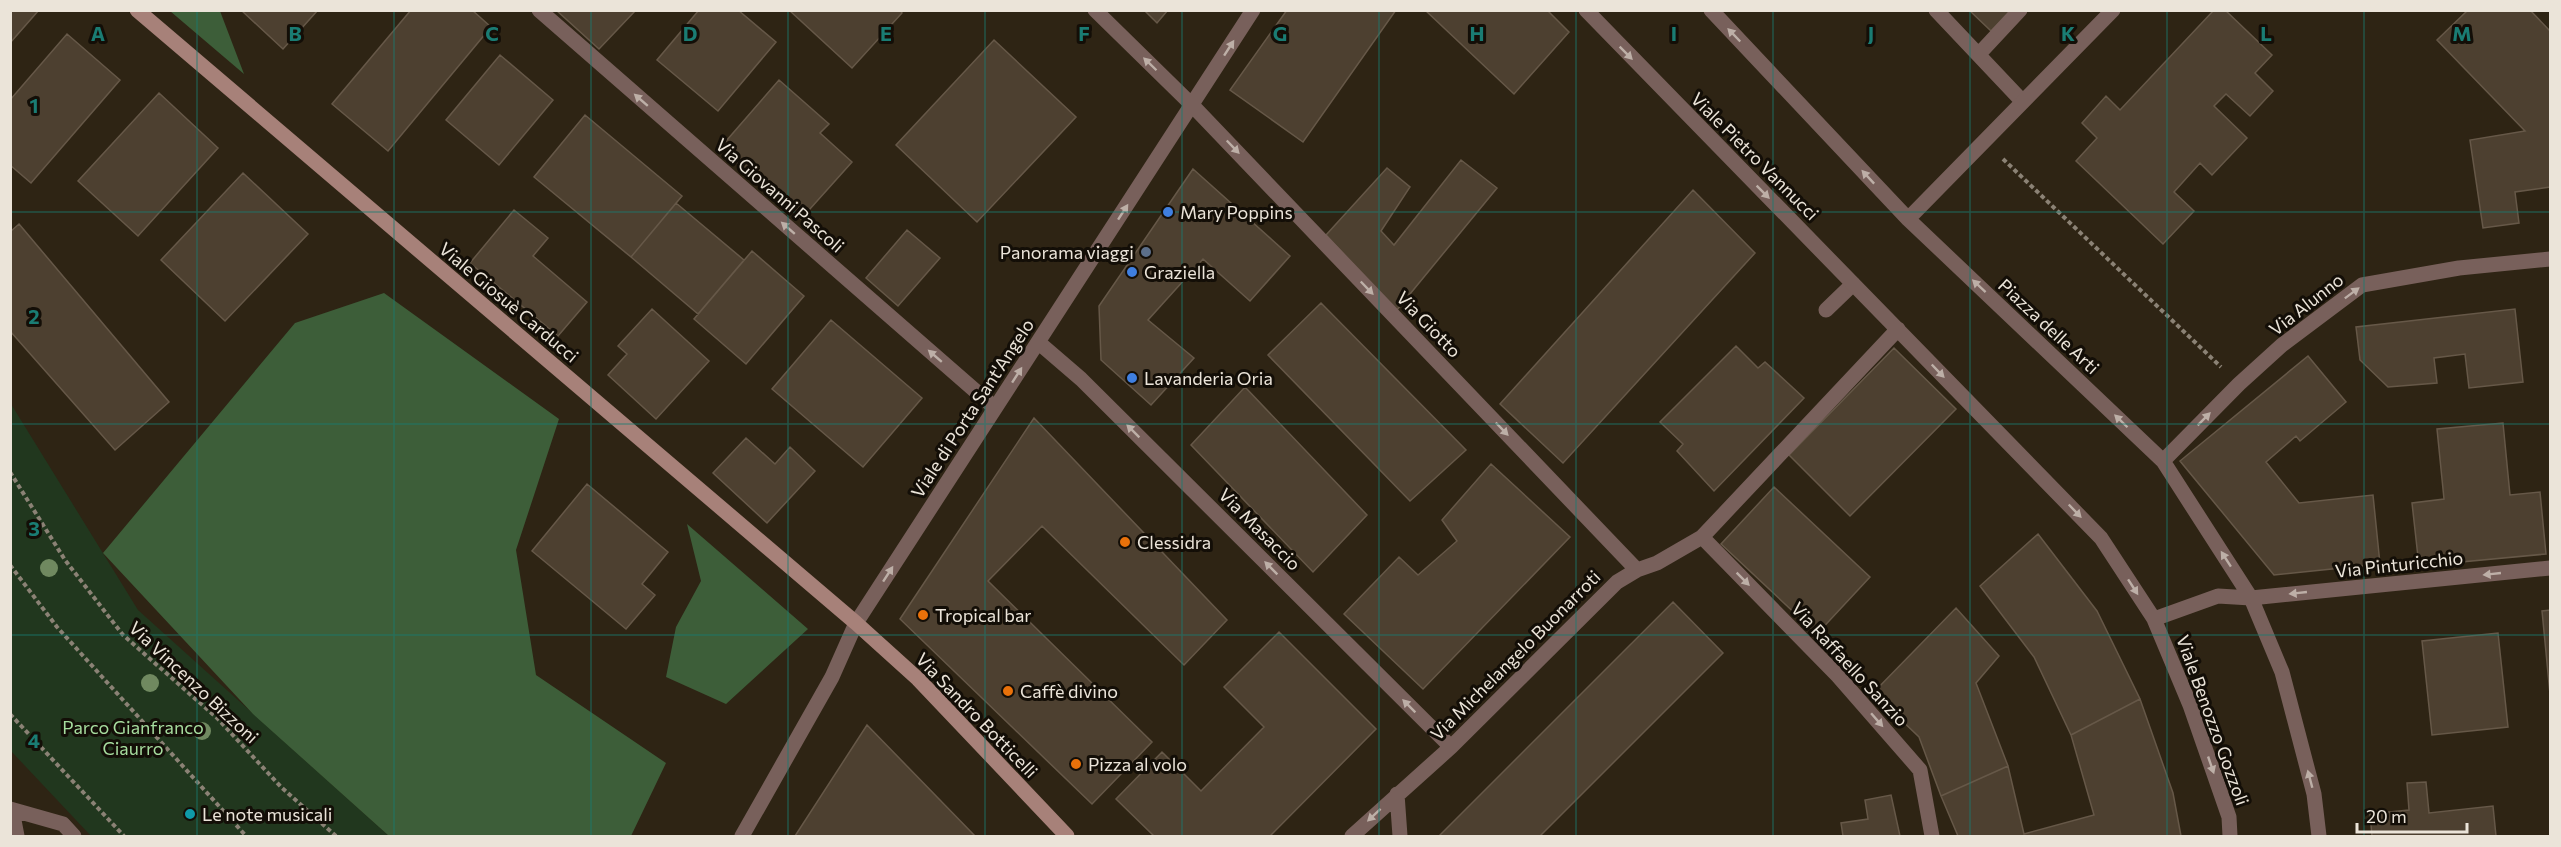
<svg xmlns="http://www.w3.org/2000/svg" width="2561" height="847" font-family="Commissioner,sans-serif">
  <rect width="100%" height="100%" fill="#2e2414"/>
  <path fill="#21371e" d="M11 404 138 610 389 836H91L11 751Z"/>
  <path fill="#3d5e39" d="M170 11H220L244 74Z
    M384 293 559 419 516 550 536 675 666 763 631 836H389L253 714 103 553 295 323Z
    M687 524 808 629 726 704 666 677 676 627 701 581Z"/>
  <path fill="#4d4030" stroke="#665848" stroke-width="1.5" d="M10 10H39L10 43Z
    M241 10H318L283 49Z
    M411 10H472L491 27 388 151 332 104Z
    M556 10H636L599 49Z
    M699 10H738L776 42 718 111 657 60Z
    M789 10H900L902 13 852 68Z
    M1144 10H1168L1157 23Z
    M1287 10H1396L1303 142 1230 90Z
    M1425 10H1547L1569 32 1514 94Z
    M1969 10H2011L1991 31Z
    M2214 10H2225L2272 55 2255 73 2273 91 2250 116 2226 94 2214 106 2247 138 2212 175 2200 163 2174 192 2194 211 2163 244 2076 161 2097 138 2082 123 2106 96 2120 110Z
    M2468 10H2530L2550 31V187L2515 192 2519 223 2483 228 2470 140 2525 131 2437 40Z
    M67 34 120 80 31 183 10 165V100Z
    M994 40 1076 117 977 222 896 145Z
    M500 55 553 100 499 165 446 120Z
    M779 80 829 124 820 133 852 162 801 219 720 148Z
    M159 93 218 148 138 236 78 181Z
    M585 115 682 196 631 257 534 177Z
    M1461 160 1497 188 1396 311 1326 235 1387 168 1410 187 1381 231 1394 245Z
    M1193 169 1290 256 1250 301 1203 259 1148 320 1194 358 1151 405 1101 360 1099 306Z
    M243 173 308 234 225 321 161 260Z
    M1693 190 1755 253 1563 463 1500 404Z
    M676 203 744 260 698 314 631 257Z
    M514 210 548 238 533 256 587 302 558 336 470 263Z
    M19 224 169 402 115 450 10 331V232Z
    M907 230 940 258 898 306 866 278Z
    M752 251 804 296 746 364 694 319Z
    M1321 303 1466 450 1410 501 1268 355Z
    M652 309 709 361 656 419 608 375 627 354 618 346Z
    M2515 309 2523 382 2469 388 2465 354 2434 358 2437 383 2388 387 2360 360 2356 327Z
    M831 320 922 398 863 467 772 389Z
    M1736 346 1758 368 1765 362 1804 398 1714 491 1677 451 1683 444 1660 422Z
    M1894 348 1956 409 1850 516 1789 455Z
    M2308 356 2346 402 2300 441 2296 436 2266 462 2299 503 2373 495 2380 564 2274 575 2180 461Z
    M1245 387 1367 515 1313 572 1191 445Z
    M1034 418 1227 620 1184 665 1042 526 988 581 1152 742 1092 804 900 619Z
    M2503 423 2510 495 2540 492 2546 554 2419 566 2412 503 2444 499 2437 429Z
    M746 438 775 464 790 447 815 471 767 523 713 473Z
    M1491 464 1570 537 1423 689 1344 614 1399 557 1418 575 1457 541 1442 520Z
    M587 484 668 552 642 584 655 595 626 629 532 551Z
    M1774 487 1870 577 1817 634 1721 544Z
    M2038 534 2097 611 2140 699 2071 735 2034 657 1980 586Z
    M1673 602 1723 653 1540 836H1439Z
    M1956 608 1999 656 1976 683 2008 766 1941 796 1919 737 1873 693Z
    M2550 610V694L2542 611Z
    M1279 632 1376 729 1270 836H1154L1116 799 1162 752 1201 791 1264 727 1224 687Z
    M2498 633 2508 727 2432 735 2422 641Z
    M2140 699 2173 793 2181 836H1958L1941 796 2008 766 2024 834 2094 815 2071 735Z
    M867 725 975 836H795Z
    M2426 782 2429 813 2493 806 2496 836H2372L2370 814 2409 810 2407 783Z
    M1891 795 1900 836H1843L1841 823 1868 819 1865 800Z"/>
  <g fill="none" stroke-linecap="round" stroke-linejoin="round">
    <path stroke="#8b8275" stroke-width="4" stroke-dasharray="4.5 3" stroke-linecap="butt" d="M2003 159 2221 367
      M10 472 65 560 123 635 217 718 281 787 336 836
      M10 565 57 627 246 836
      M10 714 124 836"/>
    <path stroke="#78605b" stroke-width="15" d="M1936 10 2022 101
      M1979 54 2020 10
      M1826 310 1853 284"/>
    <path stroke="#78605b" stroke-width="15" d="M539 10 995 408
      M1095 10 1192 105 1637 570
      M1586 10 2101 538 2154 619 2190 705 2229 817 2230 836
      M1711 10 1908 219 2163 461 2251 598 2282 672 2314 794 2319 836
      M1908 219 2113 10
      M1038 342 1081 379 1451 747
      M2163 461 2239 384 2282 345 2362 285 2459 268 2550 259
      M1702 537 1838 676 1920 770 1932 836
      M2154 619 2218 596 2251 598 2550 568
      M1397 794 1400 836
      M10 809 63 824 74 836
      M12 810 17 836
      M742 836 832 677 856 623 1253 10
      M1352 836 1451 747 1617 582 1637 570 1657 563 1702 537 1898 329"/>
    <path stroke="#a78179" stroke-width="15" d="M137 10 856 623 918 679 1067 836"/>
  </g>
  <g fill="#708960">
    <circle cx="49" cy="568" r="9"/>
    <circle cx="150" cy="683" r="9"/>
    <circle cx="202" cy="731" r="9"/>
  </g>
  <defs><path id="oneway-solid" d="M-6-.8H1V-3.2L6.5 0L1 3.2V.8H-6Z" transform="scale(1.5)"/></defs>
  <g fill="#bdafa7">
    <use href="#oneway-solid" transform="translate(1734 35) rotate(-134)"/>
    <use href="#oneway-solid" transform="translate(1229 48) rotate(-57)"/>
    <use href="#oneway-solid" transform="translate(1626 53) rotate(45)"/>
    <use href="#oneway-solid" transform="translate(1150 64) rotate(-136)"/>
    <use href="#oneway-solid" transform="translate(641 100) rotate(-139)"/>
    <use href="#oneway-solid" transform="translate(1233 147) rotate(46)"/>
    <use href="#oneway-solid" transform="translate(1868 177) rotate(-133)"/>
    <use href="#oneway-solid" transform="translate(1763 192) rotate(45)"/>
    <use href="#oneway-solid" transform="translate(1123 212) rotate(-57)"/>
    <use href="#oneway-solid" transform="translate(788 228) rotate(-139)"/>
    <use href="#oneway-solid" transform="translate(1979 286) rotate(-137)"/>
    <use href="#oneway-solid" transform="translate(1367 288) rotate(46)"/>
    <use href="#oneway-solid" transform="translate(2352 293) rotate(-37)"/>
    <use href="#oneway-solid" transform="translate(935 356) rotate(-139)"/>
    <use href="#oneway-solid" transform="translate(1938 371) rotate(46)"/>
    <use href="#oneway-solid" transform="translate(1017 375) rotate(-57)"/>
    <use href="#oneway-solid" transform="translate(2204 419) rotate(-45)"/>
    <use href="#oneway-solid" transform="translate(2121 421) rotate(-136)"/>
    <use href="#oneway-solid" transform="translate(1502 429) rotate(46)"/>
    <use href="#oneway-solid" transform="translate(1133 431) rotate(-135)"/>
    <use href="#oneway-solid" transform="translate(2075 511) rotate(46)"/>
    <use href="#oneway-solid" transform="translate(2226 559) rotate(-123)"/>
    <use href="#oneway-solid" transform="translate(1271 568) rotate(-135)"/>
    <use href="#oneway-solid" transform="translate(888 574) rotate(-57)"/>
    <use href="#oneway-solid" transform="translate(2492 574) rotate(174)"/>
    <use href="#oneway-solid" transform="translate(1743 579) rotate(45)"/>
    <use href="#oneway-solid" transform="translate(2133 587) rotate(57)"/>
    <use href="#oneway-solid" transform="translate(2298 593) rotate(174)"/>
    <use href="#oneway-solid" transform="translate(1409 706) rotate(-135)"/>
    <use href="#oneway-solid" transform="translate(1877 720) rotate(49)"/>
    <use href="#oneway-solid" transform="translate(2211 765) rotate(71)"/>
    <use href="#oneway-solid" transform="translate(2310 779) rotate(-105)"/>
    <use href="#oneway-solid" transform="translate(1374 815) rotate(137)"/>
  </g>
  <path fill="none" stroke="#1a7c73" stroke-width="1.5" stroke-opacity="0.55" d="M197 10V836M394 10V836M591 10V836M788 10V836M985 10V836M1182 10V836M1379 10V836M1576 10V836M1773 10V836M1970 10V836M2167 10V836M2364 10V836M10 212H2550M10 424H2550M10 635H2550"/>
  <g fill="#3f7fe0" stroke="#130e07" stroke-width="2">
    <circle cx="1168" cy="212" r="6"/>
    <circle cx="1132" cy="272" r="6"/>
    <circle cx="1132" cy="378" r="6"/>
  </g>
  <circle fill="#5c6f8a" stroke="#130e07" stroke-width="2" cx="1146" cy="252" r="6"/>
  <g fill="#e8710a" stroke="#130e07" stroke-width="2">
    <circle cx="1125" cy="542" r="6"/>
    <circle cx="923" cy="615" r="6"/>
    <circle cx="1008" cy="691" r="6"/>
    <circle cx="1076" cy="764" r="6"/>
  </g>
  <circle fill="#0f9aa8" stroke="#130e07" stroke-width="2" cx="190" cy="814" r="6"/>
  <g text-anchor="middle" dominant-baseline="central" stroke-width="6" stroke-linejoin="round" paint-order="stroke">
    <g font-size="18" fill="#ebe4d9" stroke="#130e07">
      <text transform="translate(1755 156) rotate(45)">Viale Pietro Vannucci</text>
      <text transform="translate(780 195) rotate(41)">Via Giovanni Pascoli</text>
      <text transform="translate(509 302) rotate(40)">Viale Giosuè Carducci</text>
      <text transform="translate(2306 304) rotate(-38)">Via Alunno</text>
      <text transform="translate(1429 324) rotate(46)">Via Giotto</text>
      <text transform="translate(2049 326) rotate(43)">Piazza delle Arti</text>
      <text transform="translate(972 408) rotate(-57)">Viale di Porta Sant'Angelo</text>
      <text transform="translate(1260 529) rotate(45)">Via Masaccio</text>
      <text transform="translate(2399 564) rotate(-6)">Via Pinturicchio</text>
      <text transform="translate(1515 655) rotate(-45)">Via Michelangelo Buonarroti</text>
      <text transform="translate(1850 664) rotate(47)">Via Raffaello Sanzio</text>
      <text transform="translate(194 682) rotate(43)">Via Vincenzo Bizzoni</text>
      <text transform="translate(977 715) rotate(46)">Via Sandro Botticelli</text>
      <text transform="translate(2213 720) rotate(70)">Viale Benozzo Gozzoli</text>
    </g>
    <g font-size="18" fill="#ebe4d9" stroke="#130e07" text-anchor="start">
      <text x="1180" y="212">Mary Poppins</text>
      <text x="1134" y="252" text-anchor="end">Panorama viaggi</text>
      <text x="1144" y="272">Graziella</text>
      <text x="1144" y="378">Lavanderia Oria</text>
      <text x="1137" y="542">Clessidra</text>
      <text x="935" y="615">Tropical bar</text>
      <text x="1020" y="691">Caffè divino</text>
      <text x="1088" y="764">Pizza al volo</text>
      <text x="202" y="814">Le note musicali</text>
    </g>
    <g font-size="18" fill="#a6dc9e" stroke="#130e07">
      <text x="133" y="727">Parco Gianfranco<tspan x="133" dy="21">Ciaurro</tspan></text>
    </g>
  </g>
  <g font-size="20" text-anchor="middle" font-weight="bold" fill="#1a7c73" stroke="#130e07" stroke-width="6" stroke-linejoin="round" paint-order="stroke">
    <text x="98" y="41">A</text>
    <text x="295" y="41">B</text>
    <text x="492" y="41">C</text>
    <text x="690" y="41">D</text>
    <text x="886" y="41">E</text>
    <text x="1084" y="41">F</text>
    <text x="1280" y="41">G</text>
    <text x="1477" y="41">H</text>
    <text x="1674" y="41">I</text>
    <text x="1871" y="41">J</text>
    <text x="2068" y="41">K</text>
    <text x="2266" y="41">L</text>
    <text x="2462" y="41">M</text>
    <text x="34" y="113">1</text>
    <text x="34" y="324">2</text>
    <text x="34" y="536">3</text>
    <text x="34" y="748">4</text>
  </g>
  <rect width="2561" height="847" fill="none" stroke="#ebe4d9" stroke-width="24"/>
  <path d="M2357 823v9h110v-9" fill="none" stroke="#ebe4d9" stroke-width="3"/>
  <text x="2366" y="823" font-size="18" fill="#ebe4d9" stroke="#130e07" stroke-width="4.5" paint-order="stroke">20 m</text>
</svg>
